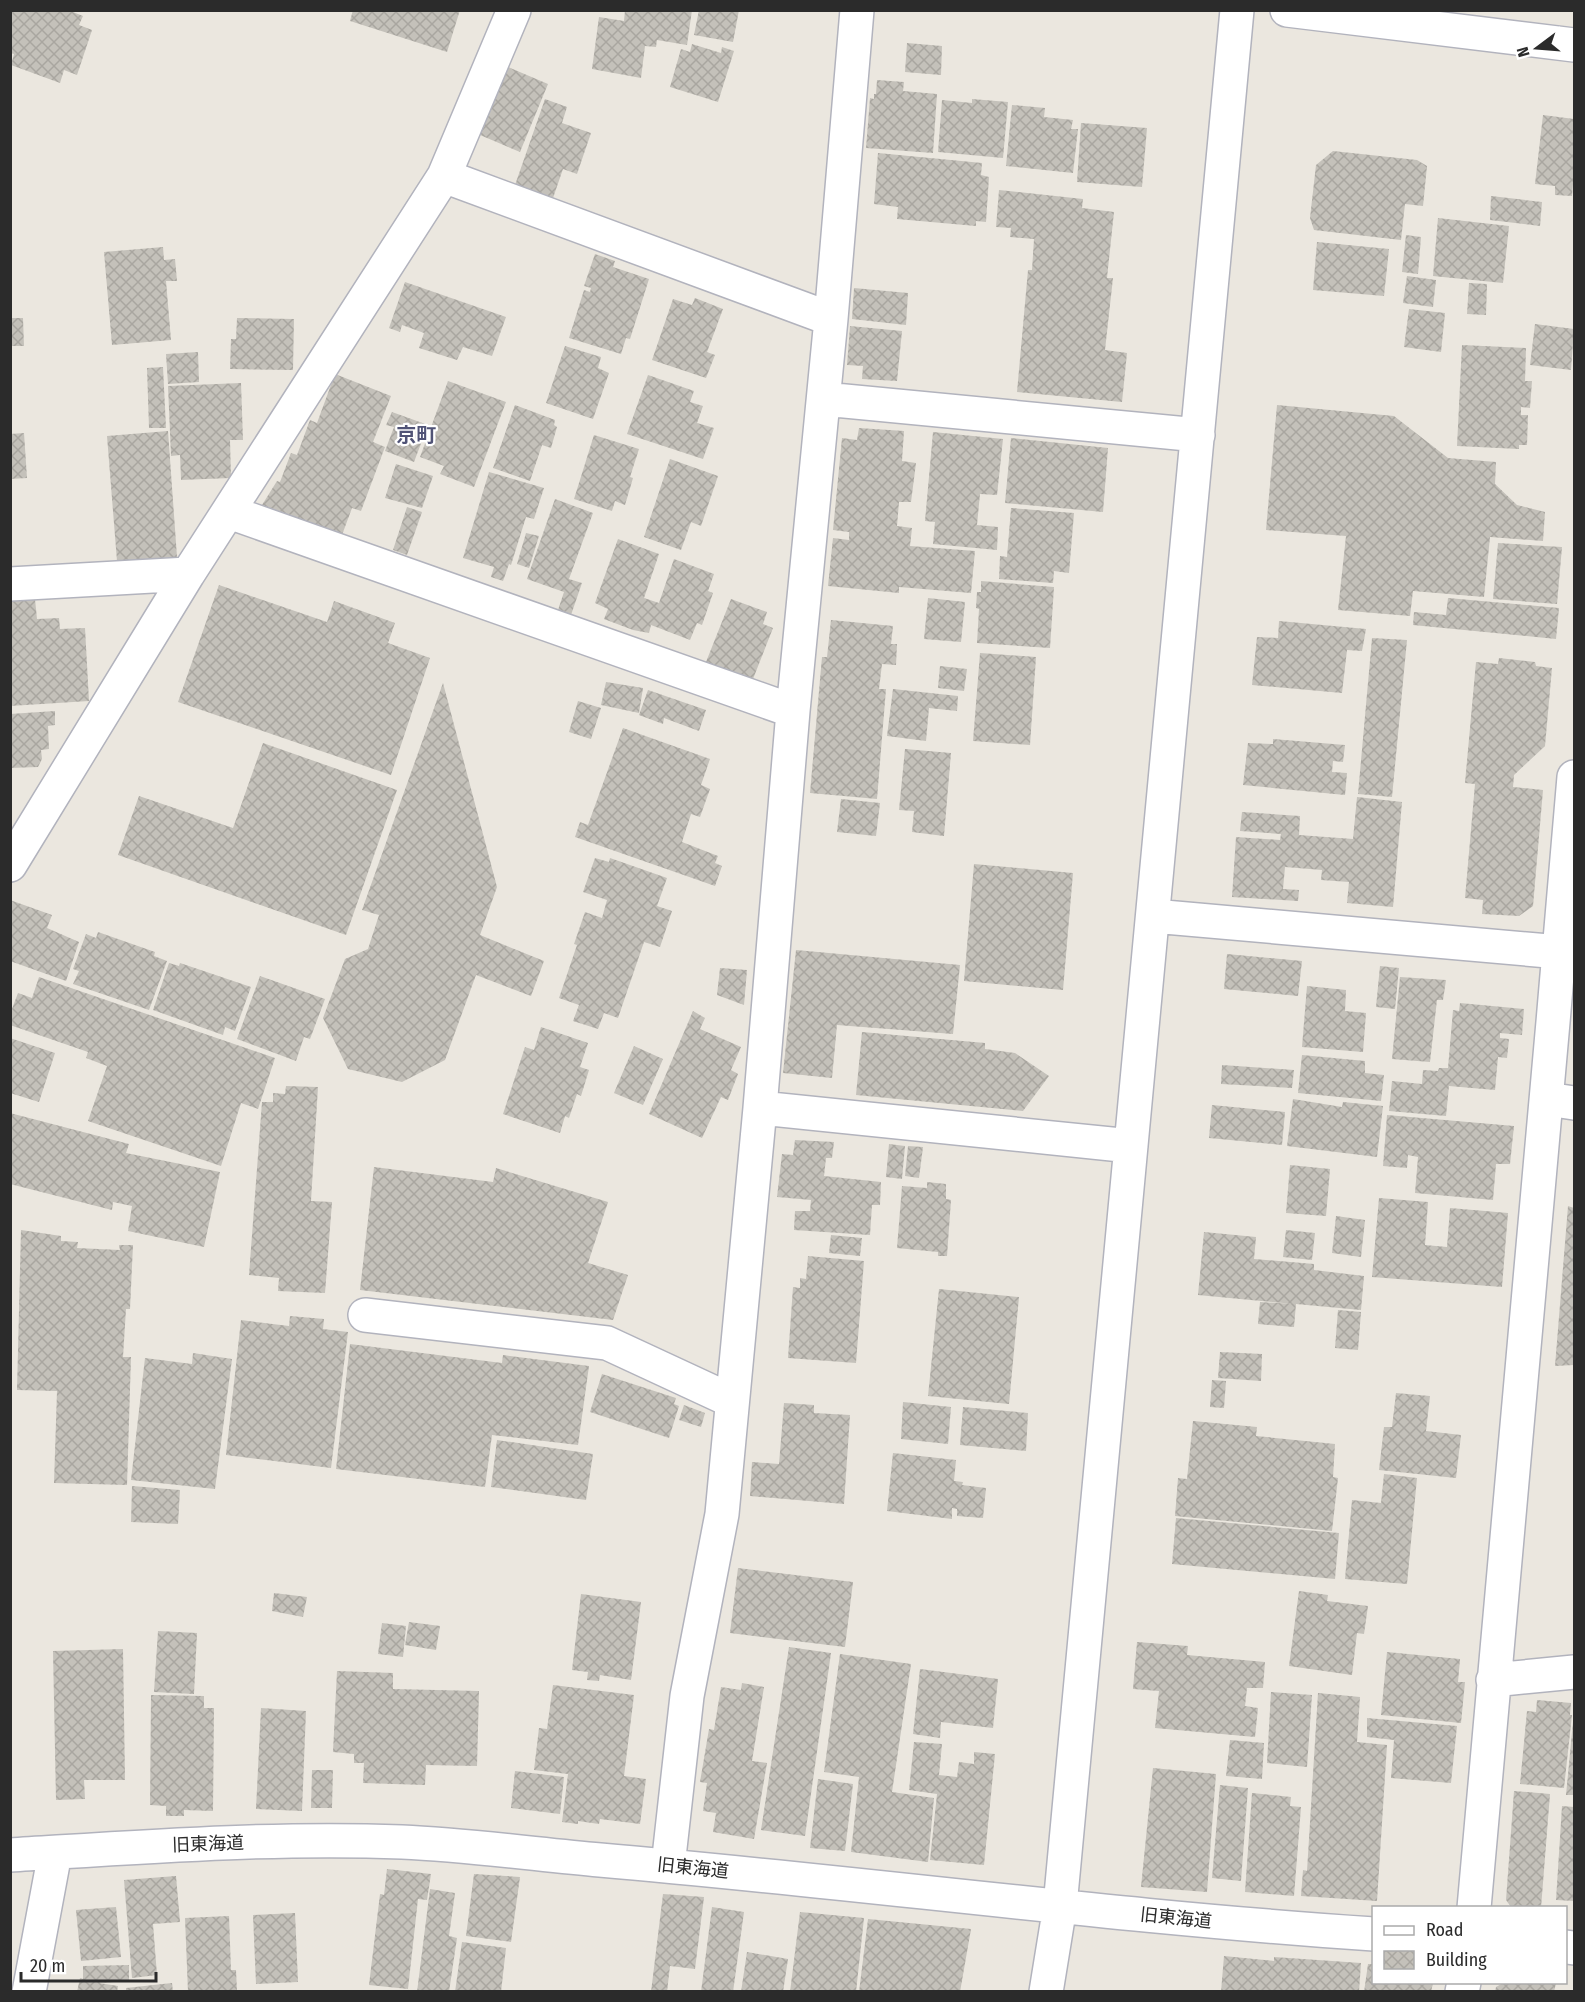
<svg xmlns="http://www.w3.org/2000/svg" width="1585" height="2002" font-family="'Fira Sans Condensed','Noto Sans JP',sans-serif">
  <defs>
    <pattern id="building-cross-hatch" width="8" height="8" patternUnits="userSpaceOnUse" patternTransform="scale(1.5)"><rect width="8" height="8" fill="#c4c1ba"/><path d="M0 0l8 8M0 8l8-8" fill="none" stroke="#a9a6a0"/></pattern>
  </defs>
  <rect width="100%" height="100%" fill="#ebe7df"/>
  <path fill="url(#building-cross-hatch)" d="M12 10H68L83 16 79 25 92 30 77 75 64 70 60 83 11 65 14 54 10 53Z
    M353 10H460L447 52 350 21Z
    M625 10H692L687 45 657 40 656 47 645 46 641 78 592 69 599 17 624 21Z
    M699 10H739L733 42 694 35Z
    M907 43 942 46 941 75 905 72Z
    M692 44 721 53 722 47 734 51 718 102 670 87 681 49 690 52Z
    M508 67 548 84 520 152 480 135Z
    M877 80 904 82 903 91 937 94 933 153 866 148 870 98 874 99V94H876Z
    M545 99 567 107 562 123 591 133 577 174 563 169 553 198 515 185Z
    M972 99 1008 102 1003 158 938 152 942 100 972 103Z
    M1012 105 1045 108 1044 117 1073 120 1071 129H1078L1073 173 1006 166Z
    M1543 115 1574 119V172L1572 196 1555 195V186L1535 184Z
    M1081 123 1147 128 1142 187 1077 182Z
    M1333 151 1417 160 1427 166 1423 206 1405 204 1401 240 1314 230 1310 218 1316 165Z
    M878 153 982 163 981 175 989 177 986 222 976 221V226L897 219 898 207 874 204Z
    M999 190 1083 199 1082 208 1114 212 1107 278H1113L1105 350 1127 353 1122 402 1017 392 1028 270H1032L1034 239 1010 237 1011 228 996 227Z
    M1491 196 1542 202 1540 226 1490 220Z
    M1438 218 1509 226 1503 283 1433 276Z
    M1406 235 1421 237 1418 274 1402 272Z
    M1317 242 1389 249 1384 296 1313 290Z
    M163 247 164 260 175 259 177 281H166L171 340 112 345 104 252Z
    M595 254 615 261 613 267 649 279 630 339 626 338 621 354 569 338 584 290 590 292 591 288 584 286Z
    M1407 276 1436 280 1433 307 1403 303Z
    M405 282 506 317 492 356 463 347 457 360 419 348 424 333 402 325 400 332 389 328Z
    M1469 283 1487 284 1486 315 1467 314Z
    M854 288 908 293 906 325 852 319Z
    M695 298 723 309 707 352 715 355 706 378 652 360 673 299 692 305Z
    M1409 309 1445 313 1441 352 1404 347Z
    M10 318H23L24 346H10Z
    M237 318 294 319 293 370 230 369 231 339H236Z
    M1535 324 1574 329 1571 370 1530 365Z
    M850 326 902 331 897 381 862 379 863 366 847 365Z
    M1462 345 1526 348 1525 381H1532L1530 408 1521 407V415H1528L1527 445H1519V449L1457 446Z
    M565 346 601 357 598 368 609 373 593 419 546 403Z
    M198 352 199 382 168 384 166 354Z
    M163 367 166 428H149L147 368Z
    M335 374 391 396 373 442 385 447 361 511 352 508 342 535 262 505 277 481 280 482 291 453 297 455 310 420 317 423Z
    M648 375 694 391 690 402 703 406 697 423 714 428 703 459 627 434Z
    M448 381 506 402 474 487 440 474 444 466 420 457Z
    M241 383 243 440H230L231 478 181 480 180 455 171 456 168 386Z
    M515 405 555 420 554 425 557 427 551 448 542 445 530 481 493 468Z
    M1277 405 1394 416 1448 458 1496 462 1495 484 1517 505 1545 512 1543 541 1490 537 1484 597 1413 591 1410 616 1338 610 1346 536 1266 530Z
    M392 412 428 425 414 462 385 451 394 427 386 425Z
    M859 428 904 431 902 461 916 463 911 502H899L897 526 912 528 910 546 975 551 971 593 899 587V593L828 586 833 538 849 540V532L833 530 842 438 857 440Z
    M168 431 177 557 117 561 107 436Z
    M933 432 1003 439 997 495 980 494 977 525 998 527 997 550 933 544 935 522 925 521Z
    M24 433 27 478 10 479V434Z
    M594 435 639 449 630 477 633 478 625 505 615 501 612 511 574 499Z
    M1011 438 1108 448 1103 512 1005 503Z
    M670 459 718 476 701 526 691 522 681 550 644 537Z
    M396 464 433 476 422 508 385 498Z
    M489 472 544 488 534 519 526 517 511 565 509 564 503 581 491 577 494 567 463 558Z
    M555 499 593 513 569 579 582 583 571 615 558 610 564 592 527 579Z
    M407 507 422 512 407 555 393 550Z
    M1011 508 1074 513 1069 573 1054 571 1053 583 999 579 1000 556 1007 557Z
    M526 533 539 536 529 568 517 564Z
    M618 539 659 554 644 598 659 603 674 559 714 574 708 591 713 593 702 625 697 623 690 640 651 625 649 633 633 630 604 619 608 609 595 603Z
    M1498 543 1562 547 1557 604 1493 599Z
    M981 581 1054 587 1050 648 977 643 979 609 976 608 977 592H981Z
    M219 585 327 622 334 601 395 623 388 643 430 658 391 775 178 702Z
    M928 598 965 602 961 642 924 639Z
    M1448 598 1559 608 1556 639 1413 625 1414 612 1446 615Z
    M35 599 37 619 59 618 60 629 85 628 89 701 10 706V600Z
    M731 599 767 612 763 624 773 628 753 679 706 662Z
    M831 620 893 626 891 644H897L896 665 882 664 879 689H886L877 799 810 793 822 657H827Z
    M1279 621 1366 629 1362 651 1347 650 1342 693 1252 685 1257 637 1278 638Z
    M1372 638 1407 640 1392 797 1358 794Z
    M980 653 1036 657 1030 745 973 741Z
    M1499 658 1535 662 1536 666 1552 668 1545 746 1514 775 1513 787 1543 790 1533 906 1519 916 1482 914 1483 900 1465 898 1475 784 1465 783 1476 662 1498 664Z
    M940 666 967 669 964 691 938 688Z
    M606 682 643 688 639 713 601 705Z
    M443 683 497 887 480 935 544 961 531 996 476 975 445 1060 402 1082 348 1069 323 1018 345 959 368 949 379 915 362 910Z
    M893 689 958 696 957 711 929 708 926 741 887 736Z
    M648 690 706 710 699 731 664 718 663 724 639 715Z
    M578 701 601 708 591 739 569 732Z
    M55 711V725L48 726 49 749 41 750 42 759 38 767 10 768V714Z
    M623 728 710 759 701 785 710 789 700 817 691 814 682 842 718 856 715 863 722 866 715 886 575 837 580 822 588 825Z
    M1273 739 1345 745 1343 762 1333 761 1332 772 1347 773 1345 795 1243 785 1248 743 1273 744Z
    M263 743 397 790 346 935 118 855 139 796 233 828Z
    M905 749 951 753 944 836 912 832 914 811 899 810Z
    M1357 797 1402 802 1393 907 1347 903 1349 882 1321 880 1322 870 1285 867 1283 889 1299 890 1298 901 1232 897 1236 837 1280 840 1281 834 1240 831 1242 812 1300 816 1299 835 1353 839Z
    M841 799 880 803 876 836 837 832Z
    M595 858 609 862 610 858 667 878 657 906 672 911 660 947 644 942 618 1018 604 1013 598 1029 573 1021 579 1005 559 998 577 945 574 944 585 912 602 918 607 900 583 892Z
    M974 864 1073 873 1063 990 964 981Z
    M10 900 52 915 47 928 79 942 66 981 10 961Z
    M98 932 155 952 154 956 167 961 149 1010 73 984 79 971 73 969 86 934 96 938Z
    M796 950 960 965 953 1034 837 1025 832 1078 783 1073Z
    M1227 954 1302 961 1298 996 1224 989Z
    M169 963 179 966 180 963 251 987 235 1031 225 1027 223 1035 153 1010Z
    M1380 966 1399 968 1395 1009 1376 1007Z
    M720 968 747 970 744 1005 717 995Z
    M260 976 325 999 310 1039 304 1037 296 1061 237 1039Z
    M39 977 275 1058 258 1109 241 1103 221 1166 88 1121 107 1066 86 1058 88 1052 10 1025V1014L18 993 32 998Z
    M1400 977 1446 980 1443 1000H1437L1430 1062 1392 1059Z
    M1307 986 1346 990 1345 1011 1366 1013 1363 1052 1302 1047Z
    M1460 1003 1524 1009 1522 1035 1500 1033V1038L1509 1039 1507 1058 1498 1057 1495 1090 1449 1086 1446 1116 1389 1111 1392 1081 1422 1084 1423 1070 1438 1071 1439 1068H1448L1453 1010 1459 1011Z
    M693 1011 705 1018 700 1029 741 1047 731 1070 738 1074 728 1100 721 1097 702 1138 649 1114Z
    M541 1027 588 1043 580 1067 589 1070 581 1096 577 1094 569 1118 565 1116 560 1133 503 1114 525 1047 534 1050Z
    M862 1032 985 1043V1049L1015 1053 1049 1076 1023 1111 856 1095Z
    M10 1038 55 1053 39 1102 10 1093Z
    M634 1046 663 1059 643 1105 614 1093Z
    M1302 1055 1365 1061V1073L1384 1075 1381 1101 1298 1093Z
    M1222 1065 1294 1070 1292 1088 1221 1084Z
    M286 1086 318 1087 311 1201 332 1202 325 1293 278 1291 279 1278 249 1275 262 1102H273V1093L285 1094Z
    M1293 1099 1342 1107 1343 1102 1383 1106 1377 1157 1287 1146Z
    M1212 1105 1285 1112 1282 1145 1209 1138Z
    M10 1113 129 1144 126 1153 220 1172 204 1247 128 1231 132 1206 113 1202 112 1210 10 1184Z
    M1387 1115 1514 1126 1510 1164H1496L1493 1200 1415 1193 1418 1157 1408 1155 1407 1168 1383 1166Z
    M795 1140 834 1142 832 1158H826L824 1176 881 1182 880 1205H872L870 1235 794 1230 795 1211H810L811 1200 777 1197 782 1154 793 1155Z
    M889 1144 905 1146 902 1179 886 1177Z
    M908 1146 923 1147 919 1178 905 1176Z
    M1290 1165 1330 1169 1326 1216 1286 1213Z
    M374 1167 493 1182 496 1168 608 1202 588 1263 628 1275 613 1320 360 1290Z
    M927 1182 946 1184V1199L951 1200 947 1256H938V1252L897 1248 902 1186 927 1188Z
    M1379 1198 1428 1202 1425 1245 1447 1247 1450 1208 1508 1213 1502 1287 1372 1277Z
    M1568 1206 1574 1208V1365L1555 1366Z
    M1336 1216 1365 1220 1361 1257 1332 1253Z
    M21 1230 61 1236V1241L78 1242 77 1248 120 1250 119 1245H133L130 1309H126L123 1357H131L127 1485 54 1483 57 1391 17 1390Z
    M1286 1230 1315 1233 1312 1260 1283 1257Z
    M1204 1232 1256 1237 1254 1259 1314 1264V1270L1364 1276 1361 1310 1296 1304 1294 1327 1258 1324 1260 1302 1294 1304 1198 1295Z
    M831 1235 862 1238 860 1256 829 1253Z
    M808 1256 864 1261 856 1363 788 1358 793 1287 800 1288V1278L806 1279Z
    M939 1289 1019 1297 1009 1404 928 1396Z
    M1338 1310 1361 1312 1358 1350 1335 1348Z
    M290 1316 324 1319 323 1329 348 1332 331 1468 226 1455 241 1320 289 1326Z
    M350 1344 502 1363 503 1355 589 1366 578 1445 492 1435 485 1487 336 1469Z
    M1220 1352 1262 1354 1261 1381 1218 1378Z
    M193 1353 232 1359 215 1489 131 1480 145 1358 192 1364Z
    M602 1374 676 1398 674 1404 679 1406 669 1438 590 1412Z
    M1212 1380 1226 1381 1224 1408 1210 1407Z
    M1396 1393 1430 1396 1426 1431 1461 1435 1456 1478 1379 1470 1384 1427H1392Z
    M903 1402 951 1407 948 1444 901 1439Z
    M784 1403 814 1405V1413L850 1415 844 1504 750 1496 752 1462 779 1464Z
    M684 1405 705 1413 701 1427 679 1420Z
    M963 1407 1028 1413 1026 1451 960 1445Z
    M1193 1421 1257 1427 1256 1436 1335 1444 1333 1477 1338 1478 1332 1531 1175 1516 1178 1478 1187 1479Z
    M497 1440 593 1454 586 1500 491 1487Z
    M893 1453 956 1460 954 1481 963 1482 962 1485 986 1488 983 1518 957 1516V1509L952 1508V1519L887 1511Z
    M1384 1474 1417 1478 1407 1584 1345 1579 1352 1500 1381 1503Z
    M132 1486 180 1490 178 1524 131 1522Z
    M1176 1518 1339 1533 1335 1579 1172 1564Z
    M738 1568 853 1582 845 1647 730 1633Z
    M1299 1591 1328 1595 1327 1601 1368 1606 1364 1634 1357 1633 1352 1675 1289 1666Z
    M274 1593 307 1597 303 1617 272 1611Z
    M581 1594 641 1602 631 1680 600 1675 599 1681 587 1680 588 1672 572 1670Z
    M409 1622 440 1626 436 1650 405 1645Z
    M382 1623 406 1626 403 1657 378 1654Z
    M158 1631 197 1633 194 1694 154 1692Z
    M1137 1642 1188 1646 1187 1655 1265 1662 1263 1688H1247L1245 1706 1258 1708 1255 1737 1155 1728 1159 1691 1133 1689Z
    M789 1647 831 1653 805 1836 761 1830Z
    M123 1649 125 1780H84L85 1799 56 1800 53 1651Z
    M1387 1652 1460 1659 1458 1682H1465L1461 1723 1381 1715Z
    M840 1654 911 1664 892 1792 934 1798 928 1862 851 1852 859 1777 824 1772Z
    M920 1669 998 1679 993 1728 941 1722 940 1738 913 1734Z
    M337 1671 393 1673V1689L479 1691 477 1766 426 1765 425 1785 363 1783 364 1763H354V1754L333 1752Z
    M742 1683 764 1687 752 1761 767 1763 754 1839 713 1832 716 1813 703 1811 707 1783 700 1782 709 1729 714 1730 721 1687 741 1690Z
    M553 1685 634 1695 624 1776 646 1779 640 1824 600 1819 599 1824 578 1821V1824L562 1822 568 1774 534 1770 539 1728 547 1729Z
    M1271 1692 1312 1695 1307 1767 1267 1763Z
    M1318 1693 1360 1697 1357 1742 1387 1745 1377 1901 1301 1896 1303 1870 1307 1871Z
    M151 1695 204 1696V1708H214L213 1811 184 1810V1816H166V1806L150 1805Z
    M1537 1700 1571 1703 1570 1715H1572L1564 1788 1520 1784 1527 1711 1536 1712Z
    M261 1708 306 1711 302 1811 256 1809Z
    M1367 1718 1457 1726 1451 1783 1391 1778 1394 1740 1367 1737Z
    M1573 1722H1574V1795H1566Z
    M1230 1740 1264 1743 1262 1779 1226 1776Z
    M914 1742 942 1744 939 1775 957 1777 959 1762 974 1764V1752L995 1754 984 1865 930 1860 937 1794 909 1790Z
    M1153 1768 1216 1774 1207 1892 1141 1887Z
    M312 1770H333L332 1808H311Z
    M515 1771 564 1777 560 1814 511 1808Z
    M818 1779 853 1784 845 1851 810 1848Z
    M1220 1785 1248 1788 1241 1881 1212 1878Z
    M1514 1791 1550 1794 1541 1908H1512L1506 1900Z
    M1252 1793 1291 1797 1290 1806 1301 1807 1294 1896 1245 1892Z
    M1562 1806 1574 1807V1901L1556 1900Z
    M387 1869 431 1874 427 1900 418 1899 408 1989 369 1985 380 1894 384 1895Z
    M474 1874 520 1877 511 1942 466 1936Z
    M176 1876 180 1922 153 1924 157 1975 132 1978 124 1880Z
    M430 1889 455 1893 449 1936 457 1938 449 1992H417Z
    M663 1894 704 1897 695 1969 670 1966 667 1992H651Z
    M116 1907 121 1957 81 1961 76 1910Z
    M712 1907 744 1912 733 1992H701Z
    M800 1912 864 1918 856 1992H790Z
    M295 1913 298 1982 256 1984 253 1915Z
    M229 1916 231 1970H236L237 1991 188 1992 185 1918Z
    M868 1919 971 1929 960 1992H859Z
    M462 1942 506 1948 501 1992H455Z
    M747 1952 788 1959 783 1992H741Z
    M1224 1956 1274 1961V1957L1361 1963 1359 1992H1221Z
    M1368 1964H1374V1983H1433L1431 1992H1364Z
    M129 1965V1981L99 1983 118 1986 117 1992H77L80 1978 83 1979V1966Z
    M172 1983 173 1992H126V1988Z
    M1503 1983H1556L1554 1992H1495L1496 1987Z"/>
  <g fill="none" stroke-linecap="round" stroke-linejoin="round">
    <defs>
      <path id="minor" d="M1287 10 1574 45
        M444 176 831 319
        M824 399 1198 435
        M229 512 793 711
        M10 584 188 574
        M10 865 188 574 444 176 514 10
        M1153 916 1560 952
        M1547 1099 1574 1103
        M760 1108 1131 1146
        M365 1315 607 1343 732 1401
        M1493 1680 1574 1672
        M10 1855C141 1847 271 1837 402 1842 468 1845 534 1854 600 1860 858 1882 1115 1917 1374 1934
        M668 1866 687 1696 722 1514 760 1108 793 711 831 319 857 10
        M1474 1908C1505 1530 1543 1154 1574 777
        M1566 1947 1574 1948
        M29 1992 55 1853
        M1046 1992 1060 1906 1237 10
        M1462 1992 1464 1982"/>
    </defs>
    <use href="#minor" stroke="#b2b3bd" stroke-width="36"/>
    <use href="#minor" stroke="#fff" stroke-width="33"/>
  </g>
  <g text-anchor="middle" dominant-baseline="central" stroke-width="4.5" stroke-linejoin="round" paint-order="stroke">
    <g font-size="18" fill="#2b2b2b" stroke="#fff">
      <text transform="translate(208 1844) rotate(-2)">旧東海道</text>
      <text transform="translate(693 1868) rotate(6)">旧東海道</text>
      <text transform="translate(1176 1918) rotate(6)">旧東海道</text>
    </g>
    <g font-size="20" font-weight="bold" fill="#505376" stroke="#fff">
      <text x="416" y="435">京町</text>
    </g>
  </g>
  <rect width="1585" height="2002" fill="none" stroke="#2b2b2b" stroke-width="24"/>
  <rect x="1372" y="1906" width="195" height="78" fill="#ffffff" stroke="#aaaaaa" stroke-width="1.5"/>
  <rect x="1384" y="1926" width="30" height="9" fill="#ffffff" stroke="#aaaaaa" stroke-width="1.5"/>
  <text x="1426" y="1936" font-size="18" fill="#2b2b2b">Road</text>
  <rect x="1384" y="1951" width="30" height="18" fill="url(#building-cross-hatch)" stroke="#aaaaaa" stroke-width="1.5"/>
  <text x="1426" y="1966" font-size="18" fill="#2b2b2b">Building</text>
  <g transform="translate(1537 48) rotate(254)" stroke="#ffffff" stroke-width="4.5" paint-order="stroke">
  <path d="M0-4.5L10 22L0 15L-10 22Z" fill="#2b2b2b"/>
  <text y="-9" font-size="16" font-weight="bold" text-anchor="middle" fill="#2b2b2b">N</text>
  </g>
  <path d="M21 1972v9h135v-9" fill="none" stroke="#2b2b2b" stroke-width="3"/>
  <text x="30" y="1972" font-size="18" fill="#2b2b2b" stroke="#ffffff" stroke-width="4.5" paint-order="stroke">20 m</text>
</svg>
